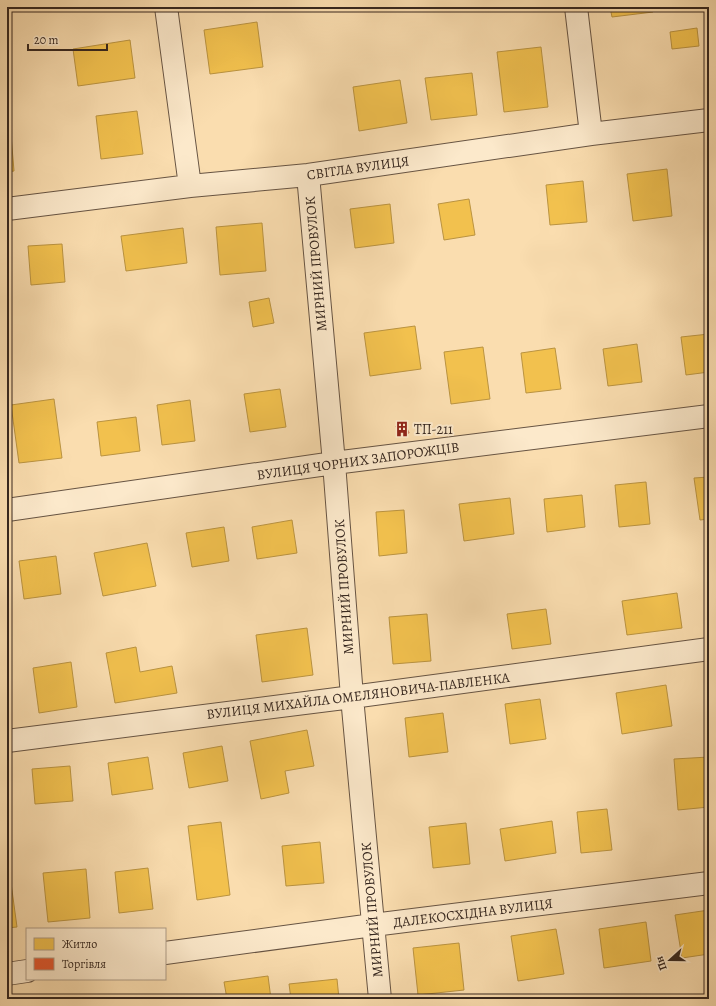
<svg xmlns="http://www.w3.org/2000/svg" width="716" height="1006" font-family="Alegreya,serif">
  <rect width="100%" height="100%" fill="#faddaf"/>
  <filter id="stains"><feTurbulence type="fractalNoise" baseFrequency=".005" numOctaves="4"/><feColorMatrix values="0 0 0 0 .2 0 0 0 0 .09 0 0 0 0 .02 0 0 0 .5 -.17"/></filter>
  <radialGradient id="worn" r=".72"><stop offset=".6" stop-color="#630" stop-opacity="0"/><stop offset="1" stop-color="#630" stop-opacity=".3"/></radialGradient>
  <path fill="#f2c14e" stroke="#ba9340" d="M610 7H652L653 12 612 17Z
    M257 22 263 67 210 74 204 30Z
    M697 28 699 46 672 49 670 32Z
    M130 40 135 78 78 86 73 49Z
    M541 47 548 107 504 112 497 52Z
    M472 73 477 115 431 120 425 78Z
    M400 80 407 123 359 131 353 87Z
    M137 111 143 154 101 159 96 116Z
    M7 123H10L14 171 7 172Z
    M667 169 672 216 633 221 627 174Z
    M583 181 587 222 550 225 546 185Z
    M469 199 475 235 444 240 438 204Z
    M390 204 394 243 355 248 350 209Z
    M262 223 266 271 220 275 216 227Z
    M183 228 187 263 126 271 121 236Z
    M62 244 65 282 31 285 28 246Z
    M269 298 274 323 253 327 249 302Z
    M415 326 421 369 370 376 364 333Z
    M709 334V372L686 375 681 337Z
    M637 344 642 382 608 386 603 349Z
    M483 347 490 399 451 404 444 352Z
    M555 348 561 389 526 393 521 353Z
    M280 389 286 427 250 432 244 394Z
    M54 399 62 458 19 463 11 405Z
    M190 400 195 441 162 445 157 405Z
    M136 417 140 451 101 456 97 422Z
    M709 477V519L700 520 694 478Z
    M646 482 650 524 619 527 615 485Z
    M582 495 585 527 547 532 544 499Z
    M510 498 514 534 464 541 459 504Z
    M404 510 407 553 379 556 376 512Z
    M292 520 297 553 257 559 252 527Z
    M224 527 229 561 192 567 186 533Z
    M147 543 156 586 103 596 94 553Z
    M56 556 61 594 24 599 19 561Z
    M677 593 682 628 627 635 622 601Z
    M546 609 551 644 512 649 507 614Z
    M427 614 431 661 393 664 389 617Z
    M307 628 313 675 262 682 256 635Z
    M136 647 140 672 172 666 177 693 115 703 106 653Z
    M71 662 77 707 39 713 33 668Z
    M666 685 672 726 622 734 616 693Z
    M540 699 546 739 510 744 505 704Z
    M443 713 448 752 409 757 405 718Z
    M307 730 314 766 285 771 289 793 261 799 250 741Z
    M222 746 228 781 189 788 183 753Z
    M148 757 153 789 112 795 108 763Z
    M709 757V807L678 810 674 759Z
    M70 766 73 801 35 804 32 769Z
    M607 809 612 850 581 853 577 812Z
    M552 821 556 853 505 861 500 829Z
    M221 822 230 895 197 900 188 826Z
    M466 823 470 864 433 868 429 827Z
    M320 842 324 883 286 886 282 846Z
    M148 868 153 909 119 913 115 872Z
    M86 869 90 918 48 922 43 873Z
    M11 883 17 927 7 928V884Z
    M709 910V954L682 958 675 915Z
    M646 922 651 961 604 968 599 929Z
    M556 929 564 974 518 981 511 936Z
    M459 943 464 990 418 995 413 948Z
    M268 976 271 999H227L224 982Z
    M337 979 339 999H291L289 984Z"/>
  <path fill="#e4572e" stroke="#b0492a" d="M405 423 409 433 399 436 396 426Z"/>
  <g fill="none" stroke-linecap="round" stroke-linejoin="round">
    <defs>
      <path id="minor" d="M166 7 190 186
        M576 7 591 134
        M308 175 334 463 352 697 380 999
        M7 209 190 186 308 175 591 134 709 120
        M7 510 334 463 709 416
        M7 741 352 697 709 649
        M165 953 373 925 709 883
        M7 974 27 971"/>
    </defs>
    <use href="#minor" stroke="#675443" stroke-width="24"/>
    <use href="#minor" stroke="#fce9cb" stroke-width="22"/>
  </g>
  <defs>
    <symbol id="building-bare" viewBox="-9 -9 18 18"><path d="M-4-6H4V6H1V3H-1V6H-4ZM-2.5-4.3h1.7v1.8h-1.7ZM.8-4.3h1.7v1.8H.8ZM-2.5-1h1.7V.8h-1.7ZM.8-1h1.7V.8H.8Z" fill="#8f2418" stroke="#fce9cb" stroke-width="2.5" paint-order="stroke"/></symbol>
  </defs>
  <g fill-rule="evenodd">
    <use href="#building-bare" x="391" y="418" width="22" height="22"/>
  </g>
  <g text-anchor="middle" dominant-baseline="central" stroke-width="4" stroke-linejoin="round" paint-order="stroke">
    <g font-size="14" fill="#36271f" stroke="#fce9cb">
      <text transform="translate(358 168) rotate(-8)">СВІТЛА ВУЛИЦЯ</text>
      <text transform="translate(316 264) rotate(-95)">МИРНИЙ ПРОВУЛОК</text>
      <text transform="translate(358 461) rotate(-8)">ВУЛИЦЯ ЧОРНИХ ЗАПОРОЖЦІВ</text>
      <text transform="translate(344 587) rotate(-94)">МИРНИЙ ПРОВУЛОК</text>
      <text transform="translate(358 696) rotate(-7)">ВУЛИЦЯ МИХАЙЛА ОМЕЛЯНОВИЧА-ПАВЛЕНКА</text>
      <text transform="translate(372 910) rotate(-95)">МИРНИЙ ПРОВУЛОК</text>
      <text transform="translate(473 913) rotate(-7)">ДАЛЕКОСХІДНА ВУЛИЦЯ</text>
    </g>
    <g font-size="14" fill="#36271f" stroke="#fce9cb" text-anchor="start">
      <text x="414" y="429">ТП-211</text>
    </g>
  </g>
  <rect width="716" height="1006" fill="none" stroke="#faddaf" stroke-width="24"/>
  <rect x="8" y="8" width="700" height="990" fill="none" stroke="#36271f" stroke-width="2"/>
  <rect x="12" y="12" width="692" height="982" fill="none" stroke="#36271f"/>
  <rect x="26" y="928" width="140" height="52" fill="#fce9cb" stroke="#ad9b86"/>
  <rect x="34" y="938" width="20" height="12" fill="#f2c14e" stroke="#ad9b86"/>
  <text x="62" y="948" font-size="12" fill="#36271f">Житло</text>
  <rect x="34" y="958" width="20" height="12" fill="#e4572e" stroke="#ad9b86"/>
  <text x="62" y="968" font-size="12" fill="#36271f">Торгівля</text>
  <g transform="translate(670 960) rotate(249)" stroke="#fce9cb" stroke-width="3" paint-order="stroke">
  <path d="M0-3L7 15L0 10L-7 15Z" fill="#36271f"/>
  <text y="-6" font-size="11" font-weight="bold" text-anchor="middle" fill="#36271f">Пн</text>
  </g>
  <path d="M28 44v6h79v-6" fill="none" stroke="#36271f" stroke-width="2"/>
  <text x="34" y="44" font-size="12" fill="#36271f" stroke="#fce9cb" stroke-width="3" paint-order="stroke">20 m</text>
  <rect width="100%" height="100%" filter="url(#stains)"/>
  <rect width="100%" height="100%" fill="url(#worn)"/>
</svg>
